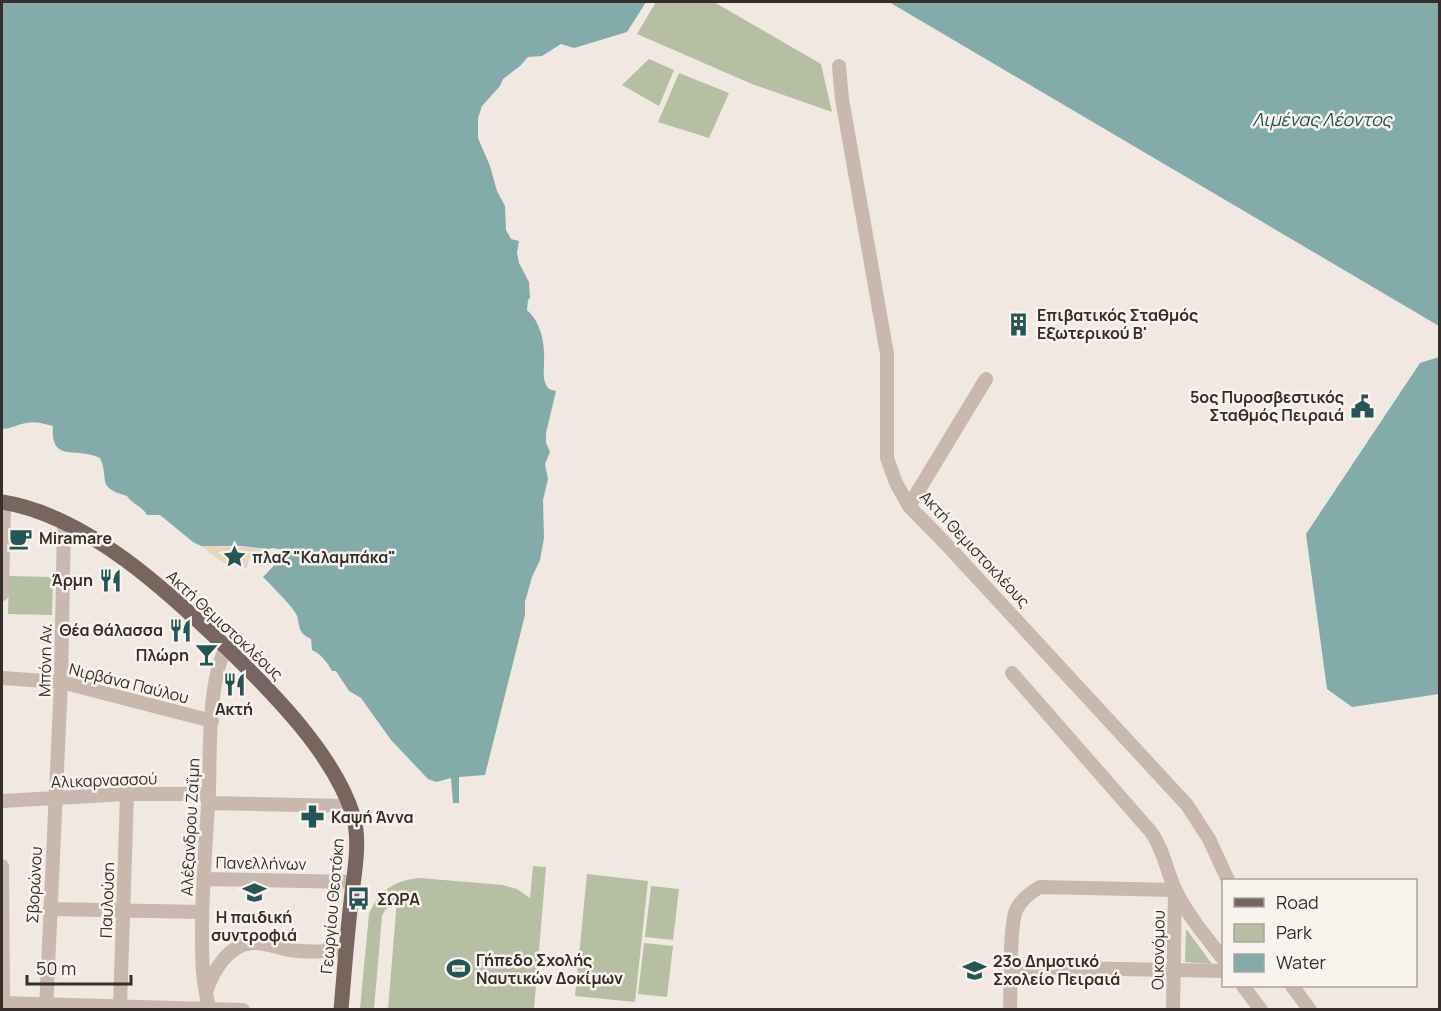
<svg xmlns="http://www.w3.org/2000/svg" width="1441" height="1011" font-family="Manrope,sans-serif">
  <rect width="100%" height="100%" fill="#f1e8e1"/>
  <path fill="#b7bfa2" d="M656 2H714L821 64 832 112 752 84 637 34Z
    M649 59 674 70 659 106 622 85Z
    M679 73 729 93 709 138 658 122Z
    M9 576 53 577 52 615 8 614Z
    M533 866 546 867 534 1009H388L397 900 385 910 382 916 374 1009H360L369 914C379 891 394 880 420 878L503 885 517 889 530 898Z
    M587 874 648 881 635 1002 575 996Z
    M651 886 679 889 673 940 645 937Z
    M1186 930H1187L1212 964 1185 962Z
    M644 943 673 946 667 997 638 994Z"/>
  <path fill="#e8d6bc" d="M201 546 246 547 270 550 258 553 249 559 247 568 226 565Z"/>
  <path fill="#83abaa" d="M2 2H646L627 32 574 48 561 44 542 56 528 57 520 66 503 79 500 86 482 106 478 118V138L490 166 497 191 505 206 506 230 511 239 519 241 517 253 519 263 529 282 530 298 528 300 527 310C541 322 545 343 544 362 544 372 542 381 549 389L556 391 546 433V443L550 452 545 464 548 479 543 500 544 538 540 560 532 577 525 602V615L485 775 459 777V803H453L451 778 436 782 428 779 391 740 361 698 349 691 336 671H332C328 663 320 653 312 650L311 639C298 633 300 627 297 616 296 610 269 583 263 577L288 551 273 548 268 549 241 546H201L193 542 160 515H147C142 506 132 504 127 496 95 487 110 480 100 458 77 446 50 464 53 426 44 424 36 421 27 423 18 424 11 429 2 429Z
    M889 2H1439V326Z
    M1439 357V694L1352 707 1327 689 1306 534 1420 363Z"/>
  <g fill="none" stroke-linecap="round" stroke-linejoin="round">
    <path stroke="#c8b8ae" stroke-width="14" d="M839 66 842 99 887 354V458L896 483 909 506 946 544 1187 805 1209 839 1228 880
      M909 506 986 379
      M2 594 4 503
      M1012 673 1151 832C1165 852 1166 871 1176 891 1188 916 1207 938 1224 960
      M2 678 61 682 212 721
      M2 801 127 794H208
      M208 803 349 806
      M2 866 3 1003
      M204 879 353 882
      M50 909 202 912
      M1011 967 1224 971
      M1243 986 1261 1010
      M1292 986 1310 1010
      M206 992C213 971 228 945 252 943 265 942 278 948 290 950 309 953 327 951 346 949
      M2 1003 243 1010
      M120 1007 127 794
      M46 1010 61 682 64 522
      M210 1010C202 984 202 959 202 933 202 886 206 839 209 791 210 752 208 681 226 648
      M1010 1010C1011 987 1009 928 1016 910 1021 900 1031 892 1040 887L1175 890
      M1173 1010 1175 890"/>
    <path stroke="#78655e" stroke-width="15" d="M2 502C87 515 171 594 231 652 275 695 334 755 353 815 361 841 354 874 351 901 347 937 344 973 341 1010"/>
  </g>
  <defs>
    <symbol id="building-bare" viewBox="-9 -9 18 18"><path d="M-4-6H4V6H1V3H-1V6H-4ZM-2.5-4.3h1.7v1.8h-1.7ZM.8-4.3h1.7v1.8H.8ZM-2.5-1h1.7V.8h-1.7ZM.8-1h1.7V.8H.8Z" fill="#255555" stroke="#f9f3ed" stroke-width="2.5" paint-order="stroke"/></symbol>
    <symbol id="civic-bare" viewBox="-9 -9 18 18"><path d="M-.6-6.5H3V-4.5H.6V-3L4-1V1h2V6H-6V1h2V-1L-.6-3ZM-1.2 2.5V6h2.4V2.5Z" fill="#255555" stroke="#f9f3ed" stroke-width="2.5" paint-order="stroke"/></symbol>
    <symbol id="cafe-bare" viewBox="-9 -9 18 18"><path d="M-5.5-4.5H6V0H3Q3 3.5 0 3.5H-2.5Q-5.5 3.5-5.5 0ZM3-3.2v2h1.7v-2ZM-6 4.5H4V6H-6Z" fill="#255555" stroke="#f9f3ed" stroke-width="2.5" paint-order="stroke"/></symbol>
    <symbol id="sight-bare" viewBox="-9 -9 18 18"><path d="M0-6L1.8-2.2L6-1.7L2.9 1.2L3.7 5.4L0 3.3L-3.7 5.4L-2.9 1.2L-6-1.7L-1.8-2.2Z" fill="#255555" stroke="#f9f3ed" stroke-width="2.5" paint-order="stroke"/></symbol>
    <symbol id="restaurant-bare" viewBox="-9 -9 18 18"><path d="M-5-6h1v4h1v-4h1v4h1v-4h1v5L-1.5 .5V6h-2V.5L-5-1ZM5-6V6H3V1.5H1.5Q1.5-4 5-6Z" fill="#255555" stroke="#f9f3ed" stroke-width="2.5" paint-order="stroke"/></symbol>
    <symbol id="bar-bare" viewBox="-9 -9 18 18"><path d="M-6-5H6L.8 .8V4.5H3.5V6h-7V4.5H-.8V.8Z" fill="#255555" stroke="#f9f3ed" stroke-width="2.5" paint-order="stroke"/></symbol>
    <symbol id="pharmacy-bare" viewBox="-9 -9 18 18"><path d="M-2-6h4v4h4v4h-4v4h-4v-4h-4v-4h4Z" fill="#255555" stroke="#f9f3ed" stroke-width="2.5" paint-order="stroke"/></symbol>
    <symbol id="school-bare" viewBox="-9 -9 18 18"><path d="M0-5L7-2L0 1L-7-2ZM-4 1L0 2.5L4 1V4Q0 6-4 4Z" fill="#255555" stroke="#f9f3ed" stroke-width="2.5" paint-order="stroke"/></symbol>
    <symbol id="bus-bare" viewBox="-9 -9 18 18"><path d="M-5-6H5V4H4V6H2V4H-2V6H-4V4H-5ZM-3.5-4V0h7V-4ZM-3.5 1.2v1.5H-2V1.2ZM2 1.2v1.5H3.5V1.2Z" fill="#255555" stroke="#f9f3ed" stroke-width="2.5" paint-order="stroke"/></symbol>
    <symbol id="stadium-bare" viewBox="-9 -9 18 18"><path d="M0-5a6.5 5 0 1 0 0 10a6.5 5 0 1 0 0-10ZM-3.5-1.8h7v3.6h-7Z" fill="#255555" stroke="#f9f3ed" stroke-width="2.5" paint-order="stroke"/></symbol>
  </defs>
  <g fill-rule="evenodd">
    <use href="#building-bare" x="1002" y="308" width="33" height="33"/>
    <use href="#civic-bare" x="1346" y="390" width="33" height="33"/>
    <use href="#cafe-bare" x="4" y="522" width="33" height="33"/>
    <use href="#sight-bare" x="218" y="540" width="33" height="33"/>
    <use href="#restaurant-bare" x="94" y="564" width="33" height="33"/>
    <use href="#restaurant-bare" x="164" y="614" width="33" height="33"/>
    <use href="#bar-bare" x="190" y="638" width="33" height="33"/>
    <use href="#restaurant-bare" x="218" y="668" width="33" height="33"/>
    <use href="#pharmacy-bare" x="296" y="800" width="33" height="33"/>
    <use href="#school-bare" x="238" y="876" width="33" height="33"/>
    <use href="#bus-bare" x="342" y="882" width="33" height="33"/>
    <use href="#stadium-bare" x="442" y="952" width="33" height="33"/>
    <use href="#school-bare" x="958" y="954" width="33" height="33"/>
  </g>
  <g text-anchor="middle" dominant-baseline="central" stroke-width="5" stroke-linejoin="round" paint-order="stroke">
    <g font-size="16" font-weight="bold" fill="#372e2b" stroke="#f9f3ed" text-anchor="start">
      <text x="1037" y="315">Επιβατικός Σταθμός<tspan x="1037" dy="18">Εξωτερικού Β'</tspan></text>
      <text x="1344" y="397" text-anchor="end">5ος Πυροσβεστικός<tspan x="1344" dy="18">Σταθμός Πειραιά</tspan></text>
      <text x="39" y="538">Miramare</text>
      <text x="252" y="557">πλαζ "Καλαμπάκα"</text>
      <text x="93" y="580" text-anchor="end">Άρμη</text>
      <text x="163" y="630" text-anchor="end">Θέα θάλασσα</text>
      <text x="189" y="655" text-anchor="end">Πλώρη</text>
      <text x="234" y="709" text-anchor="middle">Ακτή</text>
      <text x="331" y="817">Καψή Άννα</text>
      <text x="377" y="899">ΣΩΡΑ</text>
      <text x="254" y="917" text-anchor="middle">Η παιδική<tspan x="254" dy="18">συντροφιά</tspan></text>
      <text x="476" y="960">Γήπεδο Σχολής<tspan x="476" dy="18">Ναυτικών Δοκίμων</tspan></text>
      <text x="993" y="961">23ο Δημοτικό<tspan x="993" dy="18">Σχολείο Πειραιά</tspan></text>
    </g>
    <g font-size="16" fill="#372e2b" stroke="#f9f3ed">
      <text transform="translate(975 549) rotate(47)">Ακτή Θεμιστοκλέους</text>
      <text transform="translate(225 625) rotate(43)">Ακτή Θεμιστοκλέους</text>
      <text transform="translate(45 660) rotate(-89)">Μπόνη Αν.</text>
      <text transform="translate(129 683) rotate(14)">Νιρβάνα Παύλου</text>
      <text transform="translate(104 780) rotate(-2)">Αλικαρνασσού</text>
      <text transform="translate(190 827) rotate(-87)">Αλέξανδρου Ζαΐμη</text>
      <text transform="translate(261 863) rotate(1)">Πανελλήνων</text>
      <text transform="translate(34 885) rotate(-87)">Σβορώνου</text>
      <text transform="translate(107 900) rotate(-88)">Παυλούση</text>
      <text transform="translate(332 906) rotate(-85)">Γεωργίου Θεοτόκη</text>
      <text transform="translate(1158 950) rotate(-89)">Οικονόμου</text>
    </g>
    <g font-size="18" font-style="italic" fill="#255555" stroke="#f9f3ed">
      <text x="1322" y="119">Λιμένας Λέοντος</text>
    </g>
  </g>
  <rect width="1441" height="1011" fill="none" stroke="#372e2b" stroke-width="6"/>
  <rect x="1222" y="879" width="195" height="108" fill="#f9f3ed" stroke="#aba49f" stroke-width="1.5"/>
  <rect x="1234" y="898" width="30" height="9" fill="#78655e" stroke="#aba49f" stroke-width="1.5"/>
  <text x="1276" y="909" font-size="18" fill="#372e2b">Road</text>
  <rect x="1234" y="924" width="30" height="18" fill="#b7bfa2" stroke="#aba49f" stroke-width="1.5"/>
  <text x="1276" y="939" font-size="18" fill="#372e2b">Park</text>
  <rect x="1234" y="954" width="30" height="18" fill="#83abaa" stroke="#aba49f" stroke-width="1.5"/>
  <text x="1276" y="969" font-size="18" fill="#372e2b">Water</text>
  <path d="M27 975v9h104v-9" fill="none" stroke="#372e2b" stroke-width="3"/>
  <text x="36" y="975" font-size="18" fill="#372e2b" stroke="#f9f3ed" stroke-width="4.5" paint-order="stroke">50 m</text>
</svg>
